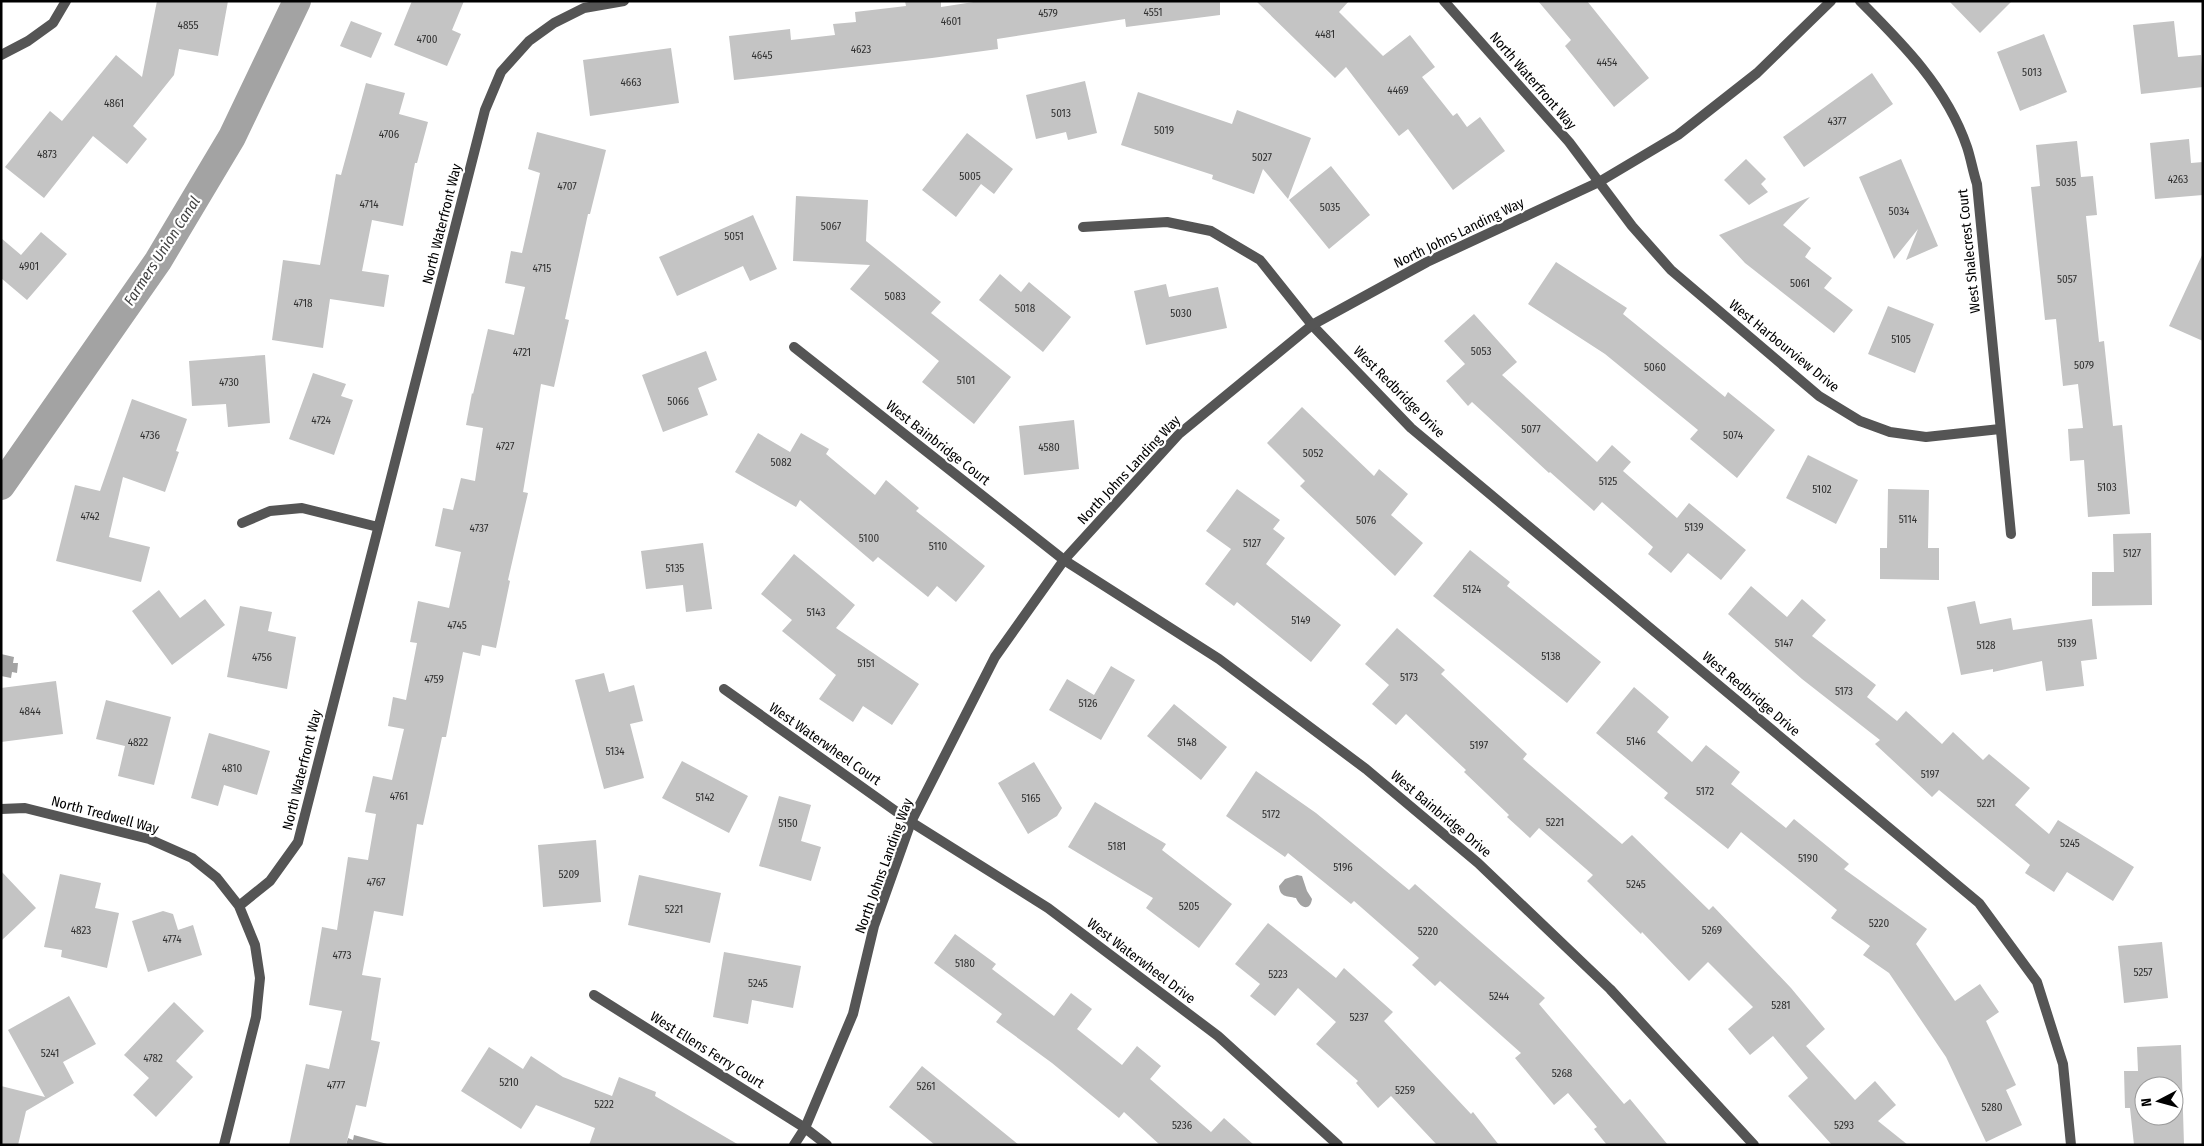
<svg xmlns="http://www.w3.org/2000/svg" width="2204" height="1146" font-family="'Fira Sans Condensed',sans-serif">
  <rect width="100%" height="100%" fill="#fff"/>
  <path fill="#a3a3a3" d="M1 654 14 657 13 663H18L17 673 12 672 11 678 1 676Z
    M1297 875 1302 876 1307 891 1312 899C1310 912 1300 908 1296 898 1286 896 1280 897 1279 886L1285 879Z
    M354 1135 391 1145H346L348 1138 353 1140Z"/>
  <g fill="none" stroke-linecap="round" stroke-linejoin="round">
    <path stroke="#a3a3a3" stroke-width="28" d="M1 486 158 261 232 137 297 1"/>
  </g>
  <path fill="#c4c4c4" fill-rule="evenodd" d="M157 1H228L218 56 179 49 174 75 133 126 147 139 127 164 93 136 44 198 5 167 50 111 62 121 116 55 142 77Z
    M412 1H464L452 30 461 34 447 66 394 45Z
    M905 1H941V7L980 1H1220V15L1126 27 1125 19 997 39 998 49 932 58 734 80 729 36 790 29 791 40 835 35 833 24 856 22 855 12 906 6Z
    M1256 1H1349L1339 12 1383 56 1410 35 1435 67 1422 77 1453 116 1457 113 1467 127 1480 117 1505 151 1453 190 1408 129 1399 136 1346 67 1335 78Z
    M1538 1H1587L1649 78 1614 107 1565 46 1571 40Z
    M1949 1H2012L1980 33Z
    M351 21 382 33 371 58 340 46Z
    M2174 21 2178 57 2201 55 2203 87 2141 94 2133 25Z
    M2044 34 2067 92 2020 111 1997 52Z
    M671 48 679 103 590 116 583 60Z
    M1872 73 1893 104 1804 167 1783 137Z
    M1085 81 1097 133 1068 140 1066 132 1036 139 1026 95Z
    M366 83 405 93 399 114 428 122 417 163H415L403 226 372 220 362 271 389 275 384 307 330 299 323 348 272 340 283 260 320 265 336 174 341 175Z
    M1138 92 1232 124 1237 110 1311 138 1288 199 1263 169 1254 194 1212 179 1213 175 1121 145Z
    M537 132 606 150 590 214H588L565 319 569 320 554 387 541 384 523 492 528 493 508 580 510 581 496 648 482 645 480 656 463 652 446 737H442L423 825 417 824 403 916 374 911 362 975 381 978 371 1040 380 1042 366 1107 356 1105 346 1145H289L306 1064 329 1069 342 1011 309 1005 322 927 337 930 348 857 368 860 376 814 365 812 373 776 392 780 404 729 388 726 393 697 406 700 417 643 410 642 418 601 449 608 461 552 435 546 443 508 453 510 461 478 475 481 483 428 466 425 472 393 473 394 488 329 514 335 525 287 505 283 511 251 522 253 540 173 528 169Z
    M967 133 1013 169 994 194 981 184 956 217 922 190Z
    M2189 139 2191 163 2203 162V195L2155 199 2150 143Z
    M2077 141 2081 177 2093 176 2097 215 2086 216 2099 342 2104 341 2113 426 2122 425 2130 514 2088 517 2084 460 2070 461 2068 429 2083 428 2078 384 2063 386 2056 319 2045 320 2031 187 2040 186 2036 145Z
    M1746 159 1766 179 1761 184 1768 192 1749 205 1724 180Z
    M1901 159 1938 246 1906 260 1918 229 1894 259 1859 177Z
    M1331 166 1370 215 1329 249 1289 200Z
    M796 196 868 200 866 241 941 302 931 313 1011 377 974 424 922 382 939 361 850 289 870 265 793 261Z
    M1810 197 1783 225 1811 248 1805 257 1832 278 1824 288 1853 310 1834 333 1745 263 1719 235Z
    M753 215 777 269 750 281 743 266 677 296 659 257Z
    M41 232 67 254 27 300 1 278V238L21 255Z
    M2203 253V341L2169 326Z
    M1556 262 1627 308 1623 314 1725 397 1728 392 1775 430 1737 478 1690 439 1698 430 1605 354 1528 304Z
    M1000 274 1021 292 1029 282 1071 317 1043 352 979 300Z
    M1166 284 1169 297 1218 287 1227 328 1146 345 1134 291Z
    M1888 306 1934 324 1915 373 1868 354Z
    M1474 314 1517 362 1502 375 1597 462 1612 445 1631 462 1623 471 1677 518 1689 503 1746 550 1721 580 1688 553 1671 573 1648 554 1653 547 1602 502 1594 511 1550 472 1549 473 1472 402 1468 406 1446 381 1465 364 1444 341Z
    M706 351 717 380 698 388 708 415 663 432 642 375Z
    M265 355 270 423 228 427 226 404 192 406 189 361Z
    M313 373 346 384 341 396 353 400 334 455 289 439Z
    M132 399 187 419 176 451 179 452 165 492 123 477 109 537 150 547 141 582 56 561 75 485 100 491Z
    M1302 407 1374 476 1379 469 1408 494 1391 515 1423 543 1395 576 1300 486 1305 481 1267 443Z
    M1074 420 1079 469 1024 475 1019 426Z
    M758 433 790 452 801 433 829 449 826 454 875 495 886 480 919 508 916 511 985 566 956 602 937 586 928 597 878 557 873 562 800 500 796 507 735 472Z
    M1808 455 1858 480 1836 524 1786 498Z
    M1237 489 1280 520 1273 529 1285 538 1266 564 1341 625 1311 662 1237 602 1234 606 1205 584 1231 549 1206 531Z
    M1888 489 1929 490 1928 548H1939V580L1880 579V548H1887Z
    M2151 533 2152 605 2092 606V572H2114L2113 534Z
    M703 543 712 609 686 612 683 585 646 589 641 551Z
    M1470 550 1510 582 1507 586 1601 662 1567 703 1433 596Z
    M794 554 855 605 836 628 919 684 892 725 863 706 853 722 819 699 836 675 782 631 792 620 761 594Z
    M1751 586 1787 617 1802 599 1826 620 1812 636 1876 685 1867 697 1897 721 1906 711 1942 744 1953 732 1983 760 1989 754 2030 788 2015 805 2049 834 2058 820 2134 867 2113 901 2067 872 2054 892 2025 873 2030 865 1939 790 1932 797 1875 744 1880 740 1802 679 1728 614Z
    M159 590 180 618 205 599 225 625 172 665 132 611Z
    M1975 601 1980 624 2011 618 2013 630 2092 619 2097 659 2081 661 2084 686 2046 691 2042 661 1993 672V669L1961 675 1947 607Z
    M240 606 272 612 268 631 296 637 287 689 227 677Z
    M1397 628 1445 670 1441 674 1527 754 1523 759 1622 844 1632 835 1709 910 1713 906 1791 988 1825 1029 1806 1046 1855 1100 1875 1081 1896 1105 1878 1121 1908 1145H1832L1788 1096 1808 1078 1773 1036 1750 1055 1728 1029 1753 1007 1708 962 1689 981 1642 932 1641 934 1587 881 1593 875 1539 828 1530 838 1507 817 1509 815 1464 772 1466 770 1406 714 1396 725 1372 704 1389 685 1365 664Z
    M1111 666 1135 680 1101 740 1049 710 1067 679 1094 695Z
    M604 673 609 692 634 685 643 721 630 724 644 778 604 789 575 680Z
    M56 681 63 734 1 742V688Z
    M1634 687 1669 717 1657 732 1692 762 1706 745 1740 772 1731 784 1786 828 1794 819 1849 864 1844 869 1927 929 1916 944 1955 1001 1980 984 1999 1012 1986 1021 2016 1085 2006 1090 2022 1125 1986 1142 1946 1057 1889 973 1863 955 1870 946 1831 918 1837 910 1741 832 1728 849 1664 798 1668 793 1596 733Z
    M106 700 171 717 154 785 118 776 125 746 96 739Z
    M1174 704 1227 747 1201 780 1147 736Z
    M209 733 270 751 257 795 224 785 218 806 191 798Z
    M682 761 748 796 729 833 662 798Z
    M1034 762 1062 808 1057 816 1028 834 998 783Z
    M1256 771 1316 813 1409 890 1415 884 1545 998 1539 1004 1624 1104 1630 1099 1668 1145H1607L1594 1129 1597 1127 1568 1093 1554 1105 1515 1058 1521 1053 1440 981 1435 986 1412 965 1419 958 1354 901 1351 904 1288 853 1285 857 1226 816Z
    M779 796 811 805 801 841 821 847 811 881 759 866Z
    M1095 802 1166 844 1162 850 1232 904 1199 948 1146 908 1153 898 1068 847Z
    M596 840 601 902 543 907 538 845Z
    M1 871 36 908 1 941Z
    M60 874 101 883 95 908 119 913 107 968 61 957 62 950 44 947Z
    M639 875 721 893 710 943 628 925Z
    M163 911 173 914 178 930 193 925 202 955 148 972 132 921Z
    M1268 923 1336 978 1344 968 1393 1012 1384 1021 1471 1114 1473 1112 1499 1145H1437L1391 1096 1378 1108 1356 1083 1358 1081 1316 1044 1336 1022 1298 988 1275 1016 1250 996 1260 984 1235 964Z
    M955 934 996 964 992 969 1054 1016 1071 993 1092 1009 1077 1029 1122 1065 1137 1046 1161 1066 1150 1079 1211 1132 1224 1118 1254 1145H1160L1124 1112 1119 1118 1052 1063 996 1022 1002 1014 934 963Z
    M2162 942 2168 998 2124 1003 2118 946Z
    M724 952 801 966 793 1008 752 1000 748 1024 713 1017Z
    M69 996 96 1044 63 1062 74 1083 26 1111 18 1145H1V1086L45 1097 8 1030Z
    M174 1002 204 1031 176 1061 193 1077 156 1117 133 1095 149 1078 124 1055Z
    M2181 1045 2184 1145H2134L2130 1108H2125L2124 1071H2138L2137 1047ZM2144 1086H2174V1116H2144Z
    M489 1047 523 1069 531 1056 563 1077 612 1096 619 1077 656 1092 655 1096 739 1145H589L595 1128 536 1105 521 1129 461 1091Z
    M922 1066 1019 1145H935L889 1107Z"/>
  <g fill="none" stroke-linecap="round" stroke-linejoin="round">
    <path stroke="#555" stroke-width="10" d="M1444 1 1569 142 1632 226 1671 270 1819 396 1860 421 1890 432 1926 437 2000 429
      M1860 1C1903 44 1947 88 1967 147 1971 159 1973 172 1977 184L2011 534
      M1 55 28 41 53 23 66 1
      M1083 227 1167 222 1211 231 1260 260 1312 325 1411 428 1979 903 2037 982 2063 1064 2071 1145
      M794 347 1064 560 1219 659 1366 769 1478 863 1610 989 1754 1145
      M242 523 270 511 302 508 378 527
      M724 689 911 822 1048 908 1218 1036 1338 1145
      M1 809 25 808 149 839 192 858 217 878 239 906 255 945 260 978 256 1017 224 1145
      M239 906 270 881 298 842 485 110 501 72 529 41 554 23 584 8 624 1
      M594 995 805 1128 827 1145"/>
    <path stroke="#555" stroke-width="10" d="M794 1145 805 1128 853 1014 874 926 911 822 995 657 1064 560 1179 434 1312 325 1427 262 1599 182 1678 135 1757 73 1831 1"/>
  </g>
  <g text-anchor="middle" dominant-baseline="central" stroke-width="4.5" stroke-linejoin="round" paint-order="stroke">
    <g font-size="11" fill="#313131">
      <text x="1153" y="12">4551</text>
      <text x="1048" y="13">4579</text>
      <text x="951" y="21">4601</text>
      <text x="188" y="25">4855</text>
      <text x="1325" y="34">4481</text>
      <text x="427" y="39">4700</text>
      <text x="861" y="49">4623</text>
      <text x="762" y="55">4645</text>
      <text x="1607" y="62">4454</text>
      <text x="2032" y="72">5013</text>
      <text x="631" y="82">4663</text>
      <text x="1398" y="90">4469</text>
      <text x="114" y="103">4861</text>
      <text x="1061" y="113">5013</text>
      <text x="1837" y="121">4377</text>
      <text x="1164" y="130">5019</text>
      <text x="389" y="134">4706</text>
      <text x="47" y="154">4873</text>
      <text x="1262" y="157">5027</text>
      <text x="970" y="176">5005</text>
      <text x="2178" y="179">4263</text>
      <text x="2066" y="182">5035</text>
      <text x="567" y="186">4707</text>
      <text x="369" y="204">4714</text>
      <text x="1330" y="207">5035</text>
      <text x="1899" y="211">5034</text>
      <text x="831" y="226">5067</text>
      <text x="734" y="236">5051</text>
      <text x="29" y="266">4901</text>
      <text x="542" y="268">4715</text>
      <text x="2067" y="279">5057</text>
      <text x="1800" y="283">5061</text>
      <text x="895" y="296">5083</text>
      <text x="303" y="303">4718</text>
      <text x="1025" y="308">5018</text>
      <text x="1181" y="313">5030</text>
      <text x="1901" y="339">5105</text>
      <text x="1481" y="351">5053</text>
      <text x="522" y="352">4721</text>
      <text x="2084" y="365">5079</text>
      <text x="1655" y="367">5060</text>
      <text x="966" y="380">5101</text>
      <text x="229" y="382">4730</text>
      <text x="678" y="401">5066</text>
      <text x="321" y="420">4724</text>
      <text x="1531" y="429">5077</text>
      <text x="150" y="435">4736</text>
      <text x="1733" y="435">5074</text>
      <text x="505" y="446">4727</text>
      <text x="1049" y="447">4580</text>
      <text x="1313" y="453">5052</text>
      <text x="781" y="462">5082</text>
      <text x="1608" y="481">5125</text>
      <text x="2107" y="487">5103</text>
      <text x="1822" y="489">5102</text>
      <text x="90" y="516">4742</text>
      <text x="1908" y="519">5114</text>
      <text x="1366" y="520">5076</text>
      <text x="1694" y="527">5139</text>
      <text x="479" y="528">4737</text>
      <text x="869" y="538">5100</text>
      <text x="1252" y="543">5127</text>
      <text x="938" y="546">5110</text>
      <text x="2132" y="553">5127</text>
      <text x="675" y="568">5135</text>
      <text x="1472" y="589">5124</text>
      <text x="816" y="612">5143</text>
      <text x="1301" y="620">5149</text>
      <text x="457" y="625">4745</text>
      <text x="1784" y="643">5147</text>
      <text x="2067" y="643">5139</text>
      <text x="1986" y="645">5128</text>
      <text x="1551" y="656">5138</text>
      <text x="262" y="657">4756</text>
      <text x="866" y="663">5151</text>
      <text x="1409" y="677">5173</text>
      <text x="434" y="679">4759</text>
      <text x="1844" y="691">5173</text>
      <text x="1088" y="703">5126</text>
      <text x="30" y="711">4844</text>
      <text x="1636" y="741">5146</text>
      <text x="138" y="742">4822</text>
      <text x="1187" y="742">5148</text>
      <text x="1479" y="745">5197</text>
      <text x="615" y="751">5134</text>
      <text x="232" y="768">4810</text>
      <text x="1930" y="774">5197</text>
      <text x="1705" y="791">5172</text>
      <text x="399" y="796">4761</text>
      <text x="705" y="797">5142</text>
      <text x="1031" y="798">5165</text>
      <text x="1986" y="803">5221</text>
      <text x="1271" y="814">5172</text>
      <text x="1555" y="822">5221</text>
      <text x="788" y="823">5150</text>
      <text x="2070" y="843">5245</text>
      <text x="1117" y="846">5181</text>
      <text x="1808" y="858">5190</text>
      <text x="1343" y="867">5196</text>
      <text x="569" y="874">5209</text>
      <text x="376" y="882">4767</text>
      <text x="1636" y="884">5245</text>
      <text x="1189" y="906">5205</text>
      <text x="674" y="909">5221</text>
      <text x="1879" y="923">5220</text>
      <text x="81" y="930">4823</text>
      <text x="1712" y="930">5269</text>
      <text x="1428" y="931">5220</text>
      <text x="172" y="939">4774</text>
      <text x="342" y="955">4773</text>
      <text x="965" y="963">5180</text>
      <text x="2143" y="972">5257</text>
      <text x="1278" y="974">5223</text>
      <text x="758" y="983">5245</text>
      <text x="1499" y="996">5244</text>
      <text x="1781" y="1005">5281</text>
      <text x="1359" y="1017">5237</text>
      <text x="50" y="1053">5241</text>
      <text x="153" y="1058">4782</text>
      <text x="1562" y="1073">5268</text>
      <text x="509" y="1082">5210</text>
      <text x="336" y="1085">4777</text>
      <text x="926" y="1086">5261</text>
      <text x="1405" y="1090">5259</text>
      <text x="604" y="1104">5222</text>
      <text x="1992" y="1107">5280</text>
      <text x="1182" y="1125">5236</text>
      <text x="1844" y="1125">5293</text>
    </g>
    <g font-size="14" fill="#000" stroke="#fff">
      <text transform="translate(1533 81) rotate(49)">North Waterfront Way</text>
      <text transform="translate(442 224) rotate(-76)">North Waterfront Way</text>
      <text transform="translate(1459 233) rotate(-26)">North Johns Landing Way</text>
      <text transform="translate(1969 251) rotate(-96)">West Shalecrest Court</text>
      <text transform="translate(1784 346) rotate(39)">West Harbourview Drive</text>
      <text transform="translate(1399 392) rotate(45)">West Redbridge Drive</text>
      <text transform="translate(938 443) rotate(38)">West Bainbridge Court</text>
      <text transform="translate(1129 470) rotate(-47)">North Johns Landing Way</text>
      <text transform="translate(1751 694) rotate(40)">West Redbridge Drive</text>
      <text transform="translate(825 744) rotate(35)">West Waterwheel Court</text>
      <text transform="translate(302 770) rotate(-76)">North Waterfront Way</text>
      <text transform="translate(1441 814) rotate(40)">West Bainbridge Drive</text>
      <text transform="translate(105 815) rotate(15)">North Tredwell Way</text>
      <text transform="translate(884 866) rotate(-70)">North Johns Landing Way</text>
      <text transform="translate(1141 961) rotate(37)">West Waterwheel Drive</text>
      <text transform="translate(707 1050) rotate(32)">West Ellens Ferry Court</text>
    </g>
    <g font-size="15" font-style="italic" fill="#444" stroke="#fff">
      <text transform="translate(162 251) rotate(-57)">Farmers Union Canal</text>
    </g>
  </g>
  <rect width="2204" height="1146" fill="none" stroke="#000000" stroke-width="5"/>
  <g transform="translate(2159 1101) rotate(264)"><circle r="24" fill="#ffffff" stroke="#999999"/>
  <path d="M0-4L9 19L0 12L-9 19Z" fill="#000000"/>
  <text y="-8" font-size="14" font-weight="bold" text-anchor="middle" fill="#000000">N</text>
  </g>
</svg>
